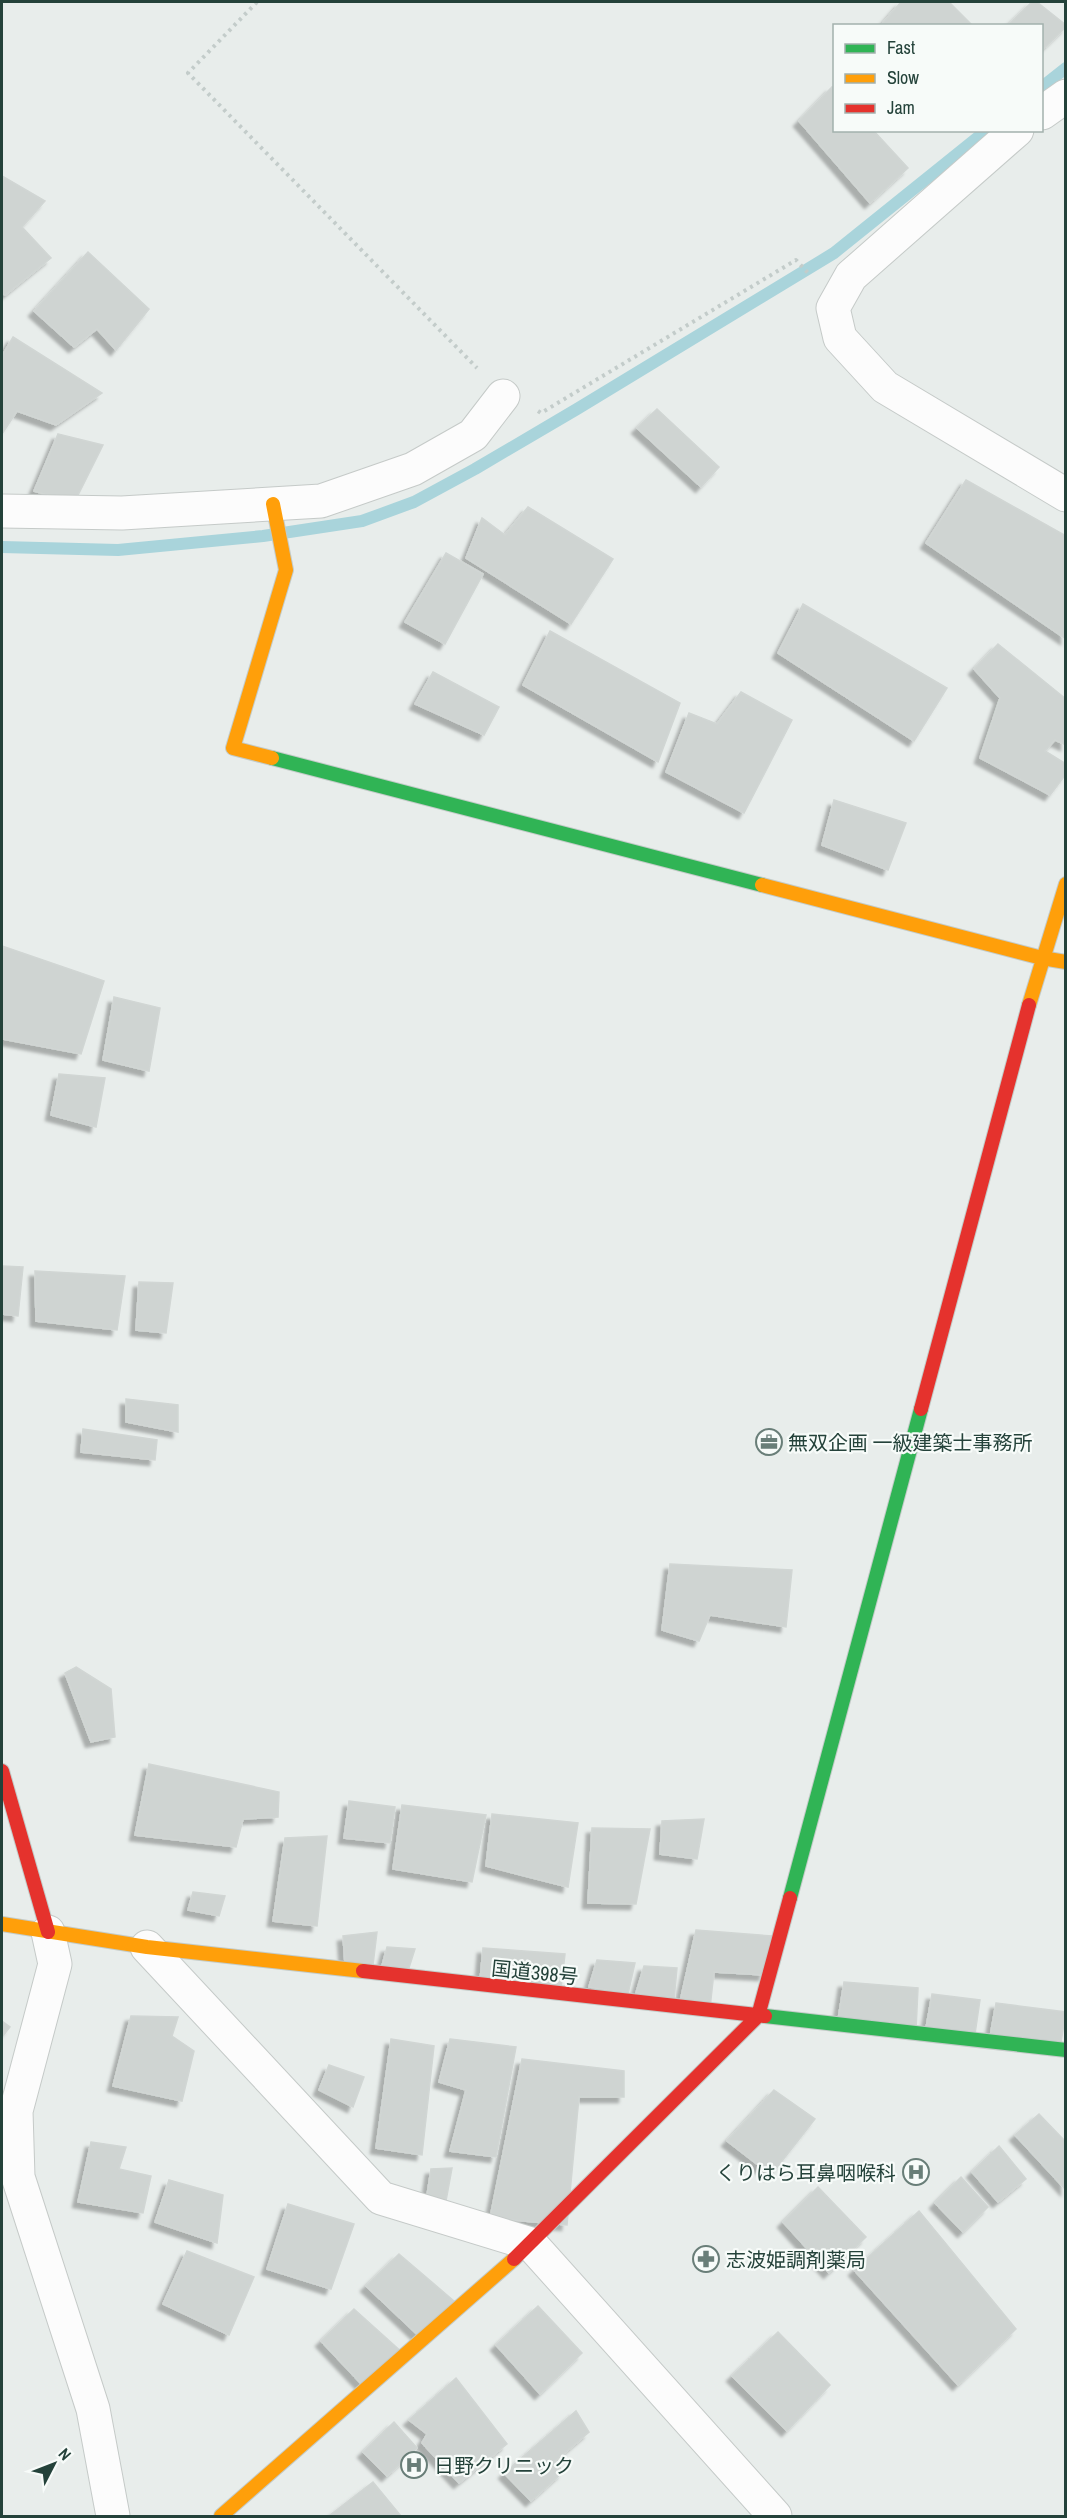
<svg xmlns="http://www.w3.org/2000/svg" width="1067" height="2518" font-family="'Archivo Narrow','Noto Sans JP',sans-serif">
  <defs>
    <filter id="shadow"><feDropShadow dx="-5.5" dy="5.5" stdDeviation="1.5" flood-color="#0004"/></filter>
  </defs>
  <rect width="100%" height="100%" fill="#e8edeb"/>
  <g fill="none" stroke-linecap="round" stroke-linejoin="round">
    <path stroke="#a9d4db" stroke-width="12" d="M1042 87 1066 68
      M2 547 118 550 263 536 362 521 414 502 475 469 577 409 834 253 987 130"/>
  </g>
  <path fill="#cfd4d2" stroke="#d1d6d4" stroke-width="1.5" filter="url(#shadow)" d="M901 2H949L973 26H883L882 24Z
    M1032 2H1037L1066 25V27L1042 50V26H1007Z
    M832 87 834 90V130H873L908 168 870 203 799 121Z
    M2 176 45 201 22 227 51 258 5 295 2 293Z
    M88 252 149 309 116 350 97 329 74 347 34 311Z
    M13 337 102 393 56 425 17 411 2 434V356Z
    M657 409 719 467 701 487 637 428Z
    M58 434 103 445 74 503 34 491Z
    M966 480 1066 536V639L926 543Z
    M528 507 613 559 571 624 466 558 482 518 505 535Z
    M446 553 483 574 445 644 405 622Z
    M803 604 947 688 914 741 778 653Z
    M550 631 680 703 658 762 523 685Z
    M998 644 1066 699V745L1055 740 1045 751 1066 764V774L1050 795 980 758 1000 698 974 669Z
    M433 672 499 707 484 735 415 704Z
    M741 692 792 720 744 813 666 772 689 713 717 724Z
    M834 800 906 823 888 870 822 845Z
    M2 946 104 981 81 1054 2 1039Z
    M114 997 160 1008 149 1071 103 1060Z
    M59 1074 105 1078 96 1127 51 1115Z
    M2 1266 23 1267 18 1316 2 1314Z
    M35 1271 125 1276 117 1330 36 1321Z
    M139 1282 173 1283 166 1333 136 1330Z
    M126 1399 178 1405V1432L126 1422Z
    M83 1429 157 1440 155 1460 81 1452Z
    M670 1564 792 1570 786 1627 710 1615 699 1641 662 1630Z
    M76 1667 111 1689 115 1737 91 1742 65 1673Z
    M149 1764 279 1792 278 1817 243 1819 236 1847 135 1835Z
    M349 1801 395 1807 390 1843 344 1838Z
    M402 1805 486 1815 472 1882 393 1869Z
    M492 1814 578 1823 568 1887 486 1866Z
    M704 1819 697 1859 660 1854 662 1821Z
    M592 1828 650 1829 636 1904 588 1903Z
    M327 1836 317 1926 273 1921 285 1838Z
    M193 1892 225 1896 219 1916 188 1910Z
    M696 1930 772 1936 764 1975 714 1972 710 2008 680 2002Z
    M377 1932 373 1965 345 1964 343 1936Z
    M387 1947 415 1949 408 1971 382 1966Z
    M483 1948 565 1954 561 1989 480 1981Z
    M597 1960 635 1963 628 1994 589 1987Z
    M644 1966 677 1968 674 2000 636 1993Z
    M844 1982 918 1988 916 2030 838 2020Z
    M932 1994 980 2000 975 2034 926 2028Z
    M996 2003 1066 2012 1060 2048 990 2037Z
    M131 2016 178 2017 172 2036 194 2051 182 2101 113 2086Z
    M2 2021 10 2027 2 2037Z
    M391 2039 434 2046 422 2155 376 2148Z
    M450 2039 516 2047 496 2157 450 2151 466 2090 439 2082Z
    M522 2059 624 2071V2097H579L567 2225 490 2218Z
    M329 2065 364 2077 353 2107 319 2090Z
    M774 2090 815 2119 771 2175 727 2141Z
    M1039 2114 1066 2142V2190L1015 2135Z
    M91 2142 126 2147 119 2169 151 2176 143 2213 78 2202Z
    M999 2146 1026 2179 998 2202 972 2172Z
    M452 2168 444 2212 425 2209 431 2169Z
    M961 2177 988 2207 963 2232 935 2203Z
    M169 2180 223 2195 217 2243 155 2222Z
    M818 2187 866 2237 829 2273 783 2222Z
    M288 2204 354 2224 331 2289 267 2269Z
    M919 2211 1016 2329 958 2385 854 2270Z
    M187 2251 254 2277 229 2335 163 2304Z
    M399 2254 454 2301 421 2338 366 2286Z
    M538 2306 582 2353 540 2394 496 2345Z
    M354 2309 404 2354 366 2389 321 2341Z
    M778 2332 830 2385 787 2431 732 2376Z
    M456 2378 507 2444 459 2483 422 2443 427 2434 409 2420Z
    M576 2411 589 2432 555 2461 563 2472 531 2501 504 2473Z
    M394 2422 417 2448 387 2476 363 2452Z
    M373 2482 401 2516H332L330 2515Z"/>
  <g fill="none" stroke-linecap="round" stroke-linejoin="round">
    <defs>
      <path id="street" d="M1042 113 1066 96
        M1017 130 851 276 833 308 840 338 885 387 1066 495
        M2 511 122 513 321 501 413 469 473 435 503 396
        M48 1932 55 1964 16 2111 18 2177 93 2409 113 2516
        M147 1947 381 2198 531 2244 775 2516"/>
      <path id="fast" d="M272 758 762 885
        M790 1898 921 1409
        M765 2016 1066 2050"/>
      <path id="slow" d="M272 758 233 748 286 570 273 504
        M762 885 1042 958 1066 962
        M1029 1005 1066 884
        M2 1924 147 1947 363 1971
        M221 2516 514 2259"/>
      <path id="jam" d="M921 1409 1029 1005
        M2 1771 48 1932
        M363 1971 765 2016
        M514 2259 758 2016 790 1898"/>
    </defs>
    <use href="#street" stroke="#c5cac8" stroke-width="35"/>
    <use href="#fast" stroke="#c3cbc8" stroke-width="16"/>
    <use href="#slow" stroke="#c3cbc8" stroke-width="16"/>
    <use href="#jam" stroke="#c3cbc8" stroke-width="16"/>
    <path stroke="#c3ccca" stroke-width="4" stroke-dasharray="3 4.5" stroke-linecap="butt" d="M257 2 188 73 477 368
      M538 411 541 413 796 260 809 274"/>
    <use href="#street" stroke="#fcfcfc" stroke-width="33"/>
    <use href="#fast" stroke="#30b455" stroke-width="14"/>
    <use href="#slow" stroke="#ff9f0a" stroke-width="14"/>
    <use href="#jam" stroke="#e5322d" stroke-width="14"/>
  </g>
  <defs>
    <symbol id="office-ring" viewBox="-11 -11 22 22"><circle r="9.5" fill="#f7fbf9" stroke="#697e78" stroke-width="1.5"/><path d="M-6-3h4V-5.5h4V-3h4V5H-6ZM-1-4.5V-3h2v-1.5ZM-6 0V1H6V0Z" fill="#697e78"/></symbol>
    <symbol id="hospital-ring" viewBox="-11 -11 22 22"><circle r="9.5" fill="#f7fbf9" stroke="#697e78" stroke-width="1.5"/><path d="M-5-5h3v3.5h4V-5h3V5h-3V1.5h-4V5h-3Z" fill="#697e78"/></symbol>
    <symbol id="pharmacy-ring" viewBox="-11 -11 22 22"><circle r="9.5" fill="#f7fbf9" stroke="#697e78" stroke-width="1.5"/><path d="M-2-6h4v4h4v4h-4v4h-4v-4h-4v-4h4Z" fill="#697e78"/></symbol>
  </defs>
  <g fill-rule="evenodd">
    <use href="#office-ring" x="754" y="1427" width="30" height="30"/>
    <use href="#hospital-ring" x="901" y="2157" width="30" height="30"/>
    <use href="#pharmacy-ring" x="691" y="2244" width="30" height="30"/>
    <use href="#hospital-ring" x="399" y="2450" width="30" height="30"/>
  </g>
  <g text-anchor="middle" dominant-baseline="central" stroke-width="4.5" stroke-linejoin="round" paint-order="stroke">
    <g font-size="20" fill="#24423a" stroke="#f7fbf9" text-anchor="start">
      <text x="788" y="1442">無双企画 一級建築士事務所</text>
      <text x="896" y="2172" text-anchor="end">くりはら耳鼻咽喉科</text>
      <text x="726" y="2259">志波姫調剤薬局</text>
      <text x="434" y="2465">日野クリニック</text>
    </g>
    <g font-size="20" fill="#24423a" stroke="#f7fbf9">
      <text transform="translate(535 1972) rotate(6)">国道398号</text>
    </g>
  </g>
  <rect width="1067" height="2518" fill="none" stroke="#24423a" stroke-width="6"/>
  <rect x="833" y="24" width="210" height="108" fill="#f7fbf9" stroke="#a3b1ad" stroke-width="1.5"/>
  <rect x="845" y="44" width="30" height="9" fill="#30b455" stroke="#a3b1ad" stroke-width="1.5"/>
  <text x="887" y="54" font-size="18" fill="#24423a">Fast</text>
  <rect x="845" y="74" width="30" height="9" fill="#ff9f0a" stroke="#a3b1ad" stroke-width="1.5"/>
  <text x="887" y="84" font-size="18" fill="#24423a">Slow</text>
  <rect x="845" y="104" width="30" height="9" fill="#e5322d" stroke="#a3b1ad" stroke-width="1.5"/>
  <text x="887" y="114" font-size="18" fill="#24423a">Jam</text>
  <g transform="translate(54 2464) rotate(48)" stroke="#f7fbf9" stroke-width="4.5" paint-order="stroke">
  <path d="M0-4.5L10 22L0 15L-10 22Z" fill="#24423a"/>
  <text y="-9" font-size="16" font-weight="bold" text-anchor="middle" fill="#24423a">N</text>
  </g>
</svg>
